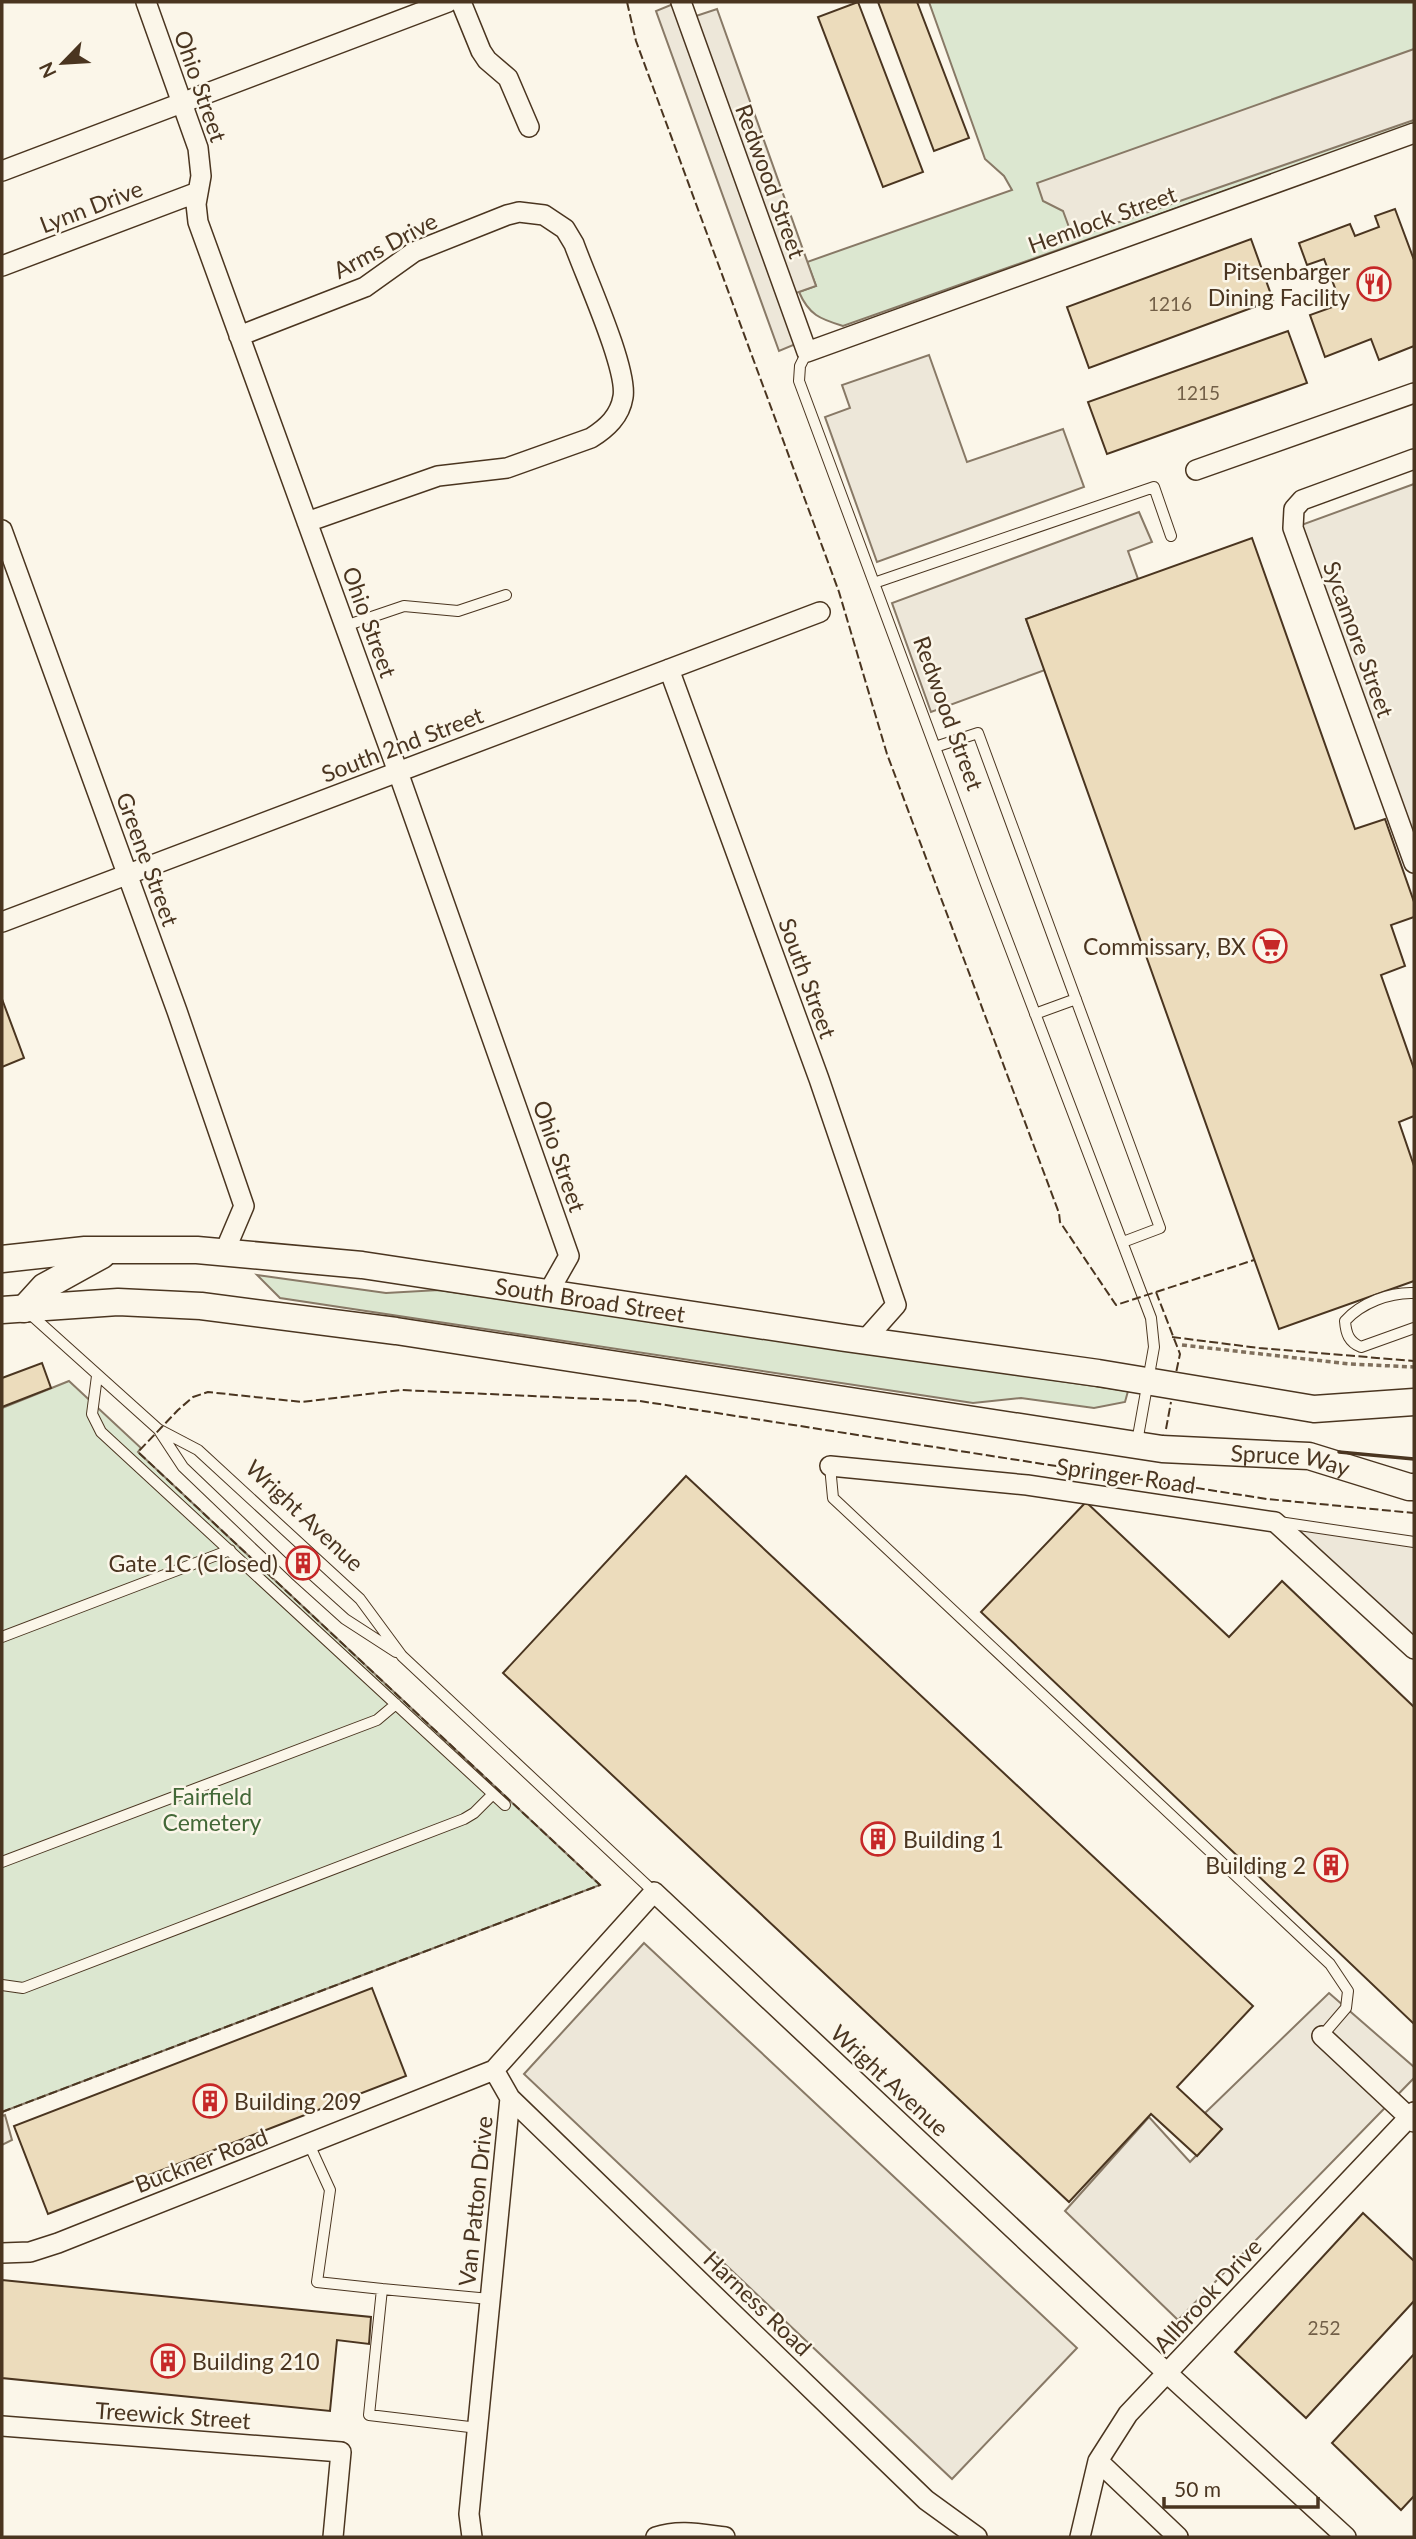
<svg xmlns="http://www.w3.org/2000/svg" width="1416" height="2539" font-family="Lato,sans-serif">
  <rect width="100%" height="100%" fill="#fbf6e9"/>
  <path fill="#dce7d0" stroke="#887966" stroke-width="2" d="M929 2H1414V124L843 326C820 319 809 315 799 292L816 286 807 262 1012 190 1004 176 985 159Z
    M257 1275 386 1293 439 1290 1128 1391 1125 1402 1094 1408 1021 1398 973 1403 280 1298Z
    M69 1381 141 1448 138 1452 600 1885 2 2112V1408Z"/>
  <path fill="#ede7d9" stroke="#887966" stroke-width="2" d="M678 2 687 19 717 9 816 286 787 296 803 341 779 351 656 11Z
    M1414 49V120L1073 238 1063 211 1043 201 1037 183Z
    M929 355 967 462 1063 429 1084 487 877 562 825 417 850 408 842 385Z
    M1414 484V863L1293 528Z
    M1139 512 1152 542 1128 551 1138 579 1026 619 1045 670 931 712 892 603Z
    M1275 1522 1414 1542V1649Z
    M644 1943 1077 2348 952 2479 524 2074Z
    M1329 1993 1414 2067V2078L1178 2320 1065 2211 1149 2117 1190 2162 1222 2129 1205 2113Z
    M5 2115 12 2140 2 2145V2116Z"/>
  <path fill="#ecdcbc" stroke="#4a3520" stroke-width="2" d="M858 2 923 172 883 187 818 17Z
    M878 2H917L969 138 934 151Z
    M1395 209 1414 260V346L1379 360 1371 339 1325 357 1310 315 1341 304 1324 259 1307 265 1299 243 1350 224 1355 236 1379 227 1375 216Z
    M1251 239 1273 300 1089 368 1067 307Z
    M1288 331 1307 383 1107 454 1088 402Z
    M1252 538 1355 829 1385 819 1414 902V917L1391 925 1405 966 1381 975 1414 1069V1116L1399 1122 1414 1166V1281L1279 1329 1026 619Z
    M2 999 24 1058 2 1067Z
    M42 1363 51 1388 2 1407V1378Z
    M686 1476 1253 2006 1177 2087 1222 2129 1197 2156 1151 2114 1069 2202 503 1673Z
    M1086 1502 1229 1637 1282 1581 1414 1707V2024L981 1612Z
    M299 1552 314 1567 308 1574 292 1559Z
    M372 1988 406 2076 48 2214 14 2126Z
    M1363 2213 1414 2261V2301L1306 2418 1235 2352Z
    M2 2280 371 2317 369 2344 337 2340 330 2411 2 2378Z
    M1414 2354V2496L1401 2510 1332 2443Z"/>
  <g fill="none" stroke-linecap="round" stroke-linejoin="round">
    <defs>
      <path id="lane" d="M807 352 800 366 799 381 985 882 1151 1318 1154 1347 1137 1442
        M874 583 1154 487 1171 536
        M345 626 404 606 458 611 506 595
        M935 747 978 733 1160 1228 1123 1242
        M1035 1014 1076 999
        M1414 1293C1390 1292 1361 1303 1345 1321 1346 1334 1349 1342 1361 1347L1414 1328
        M29 1313 158 1429 198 1450 360 1599 402 1656 654 1892
        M97 1376 92 1414 101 1432 505 1805
        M160 1432 183 1467 295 1574 345 1619 396 1652
        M830 1466 833 1498 1330 1964 1348 1991 1346 2008 1322 2036
        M1279 1522 1414 1542
        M2 1637 230 1550
        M2 1862 377 1720 396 1704
        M2 1985 23 1988 464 1819 474 1813 493 1794
        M309 2144 330 2190 317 2282 382 2289
        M478 2428 369 2415 382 2289 490 2299"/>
      <path id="street" d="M146 2 198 148 201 176 196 204 198 222 398 772 569 1256 548 1293
        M461 2 481 51 487 60 508 78 529 127
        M681 2 807 352 1414 133
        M2 171 448 2
        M2 266 198 192
        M239 336 365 287 414 252 507 215 519 212 544 215 565 229 574 244C585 275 628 369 623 397 620 416 607 428 591 438L507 468 438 476 307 522
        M1414 459 1302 500 1294 509 1293 528 1414 863
        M1196 470 1414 393
        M2 530 177 1011 244 1206 224 1253
        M669 669 819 1079 896 1305 864 1341
        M2 922 820 612
        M830 1466 1027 1485 1275 1522 1414 1649
        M1322 2036 1414 2122
        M510 2098 926 2500 977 2537
        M2 2253 30 2252 58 2243 494 2070
        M2 2426 341 2452 333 2537
        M1098 2461 1178 2537
        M472 2537 469 2514 510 2098 494 2070 654 1892 1167 2373 1346 2537
        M656 2537C679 2529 701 2534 725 2537
        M1080 2537 1098 2461 1128 2414 1414 2112"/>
      <g id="secondary">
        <path id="s1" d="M2 1259 85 1250H197L362 1265 845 1338 1098 1373 1314 1409 1414 1402"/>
        <path d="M24 1309 44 1287 102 1255"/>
        <path id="s2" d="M2 1310 118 1302 201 1306 396 1331 1162 1449 1309 1456 1409 1487H1414"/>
      </g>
    </defs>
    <use href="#lane" stroke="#4a3520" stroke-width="12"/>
    <use href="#street" stroke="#4a3520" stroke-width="22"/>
    <use href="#secondary" stroke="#4a3520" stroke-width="29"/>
    <path stroke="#7f6f5c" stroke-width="3.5" stroke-dasharray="5 3.5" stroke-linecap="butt" d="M1182 1345 1350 1364 1414 1367"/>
    <use href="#lane" stroke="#fbf6e9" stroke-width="10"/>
    <use href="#street" stroke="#fbf6e9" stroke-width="19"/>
    <use href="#secondary" stroke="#fbf6e9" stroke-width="26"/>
    <path stroke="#4a3520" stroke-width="2" stroke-dasharray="9 3.5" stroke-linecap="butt" d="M627 2 636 41 839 592 887 754 1059 1213 1060 1222 1116 1305 1156 1292 1180 1354 1176 1373
      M1156 1292 1254 1260
      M1172 1337 1259 1348 1414 1361
      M1166 1429 1171 1402
      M1155 1483 1157 1471
      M2 2112 600 1885 138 1452 178 1410 193 1397 208 1392 302 1402 401 1390 640 1401 1267 1499 1414 1513"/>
    <path stroke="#4a3520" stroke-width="3.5" d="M1339 1452 1414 1459"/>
  </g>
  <defs>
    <symbol id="restaurant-ring" viewBox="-11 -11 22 22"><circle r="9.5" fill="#fbf6e9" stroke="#c62828" stroke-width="1.5"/><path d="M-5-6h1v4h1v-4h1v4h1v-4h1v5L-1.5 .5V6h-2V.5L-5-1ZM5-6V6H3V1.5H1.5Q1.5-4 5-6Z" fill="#c62828"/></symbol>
    <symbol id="supermarket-ring" viewBox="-11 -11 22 22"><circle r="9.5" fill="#fbf6e9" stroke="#c62828" stroke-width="1.5"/><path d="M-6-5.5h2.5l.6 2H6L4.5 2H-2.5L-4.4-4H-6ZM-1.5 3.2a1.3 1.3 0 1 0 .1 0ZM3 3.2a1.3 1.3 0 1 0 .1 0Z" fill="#c62828"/></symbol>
    <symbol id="building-ring" viewBox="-11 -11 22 22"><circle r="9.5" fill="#fbf6e9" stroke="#c62828" stroke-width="1.5"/><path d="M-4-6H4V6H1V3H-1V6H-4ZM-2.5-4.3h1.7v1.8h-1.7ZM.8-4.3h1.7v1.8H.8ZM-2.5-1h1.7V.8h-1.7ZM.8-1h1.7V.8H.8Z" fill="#c62828"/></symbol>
  </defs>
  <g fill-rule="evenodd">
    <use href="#restaurant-ring" x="1355" y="265" width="38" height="38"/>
    <use href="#supermarket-ring" x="1251" y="927" width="38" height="38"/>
    <use href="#building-ring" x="284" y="1544" width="38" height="38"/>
    <use href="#building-ring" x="859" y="1820" width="38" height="38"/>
    <use href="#building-ring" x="1312" y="1846" width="38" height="38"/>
    <use href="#building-ring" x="191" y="2082" width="38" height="38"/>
    <use href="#building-ring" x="149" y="2342" width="38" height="38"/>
  </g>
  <g text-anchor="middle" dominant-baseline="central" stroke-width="5" stroke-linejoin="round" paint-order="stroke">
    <g font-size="19" fill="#725f47">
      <text x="1170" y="303">1216</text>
      <text x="1198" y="392">1215</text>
      <text x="1324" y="2327">252</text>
    </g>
    <g font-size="23" fill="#4a3520" stroke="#fbf6e9">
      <text transform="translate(201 86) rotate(71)">Ohio Street</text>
      <text transform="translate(771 181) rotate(70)">Redwood Street</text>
      <text transform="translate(91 206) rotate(-21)">Lynn Drive</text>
      <text transform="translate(1102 219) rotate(-20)">Hemlock Street</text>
      <text transform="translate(385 245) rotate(-28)">Arms Drive</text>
      <text transform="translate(370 622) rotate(70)">Ohio Street</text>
      <text transform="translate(1359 639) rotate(70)">Sycamore Street</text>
      <text transform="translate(949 713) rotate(70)">Redwood Street</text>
      <text transform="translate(402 744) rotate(-21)">South 2nd Street</text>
      <text transform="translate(148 859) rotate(70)">Greene Street</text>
      <text transform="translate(808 978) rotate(70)">South Street</text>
      <text transform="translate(560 1156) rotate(71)">Ohio Street</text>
      <text stroke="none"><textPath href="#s1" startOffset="592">South Broad Street</textPath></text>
      <text stroke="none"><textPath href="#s2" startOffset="1300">Spruce Way</textPath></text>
      <text transform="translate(1126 1475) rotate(8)">Springer Road</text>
      <text transform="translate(305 1515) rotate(43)">Wright Avenue</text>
      <text transform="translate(890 2080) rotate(43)">Wright Avenue</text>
      <text transform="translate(201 2160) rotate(-21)">Buckner Road</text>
      <text transform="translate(475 2201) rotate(-84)">Van Patton Drive</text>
      <text transform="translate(1207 2295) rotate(-47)">Allbrook Drive</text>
      <text transform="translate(758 2303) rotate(44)">Harness Road</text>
      <text transform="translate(173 2415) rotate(4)">Treewick Street</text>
    </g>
    <g font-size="23" fill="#4a3520" stroke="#fbf6e9" text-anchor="end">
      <text x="1350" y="271">Pitsenbarger<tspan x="1350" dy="26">Dining Facility</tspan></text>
      <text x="1246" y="946">Commissary, BX</text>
      <text x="278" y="1563">Gate 1C (Closed)</text>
      <text x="903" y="1839" text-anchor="start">Building 1</text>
      <text x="1306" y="1865">Building 2</text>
      <text x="234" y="2101" text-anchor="start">Building 209</text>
      <text x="192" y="2361" text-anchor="start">Building 210</text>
    </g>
    <g font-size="23" fill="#436837" stroke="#fbf6e9">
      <text x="212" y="1796">Fairfield<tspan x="212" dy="26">Cemetery</tspan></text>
    </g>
  </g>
  <rect width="1416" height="2539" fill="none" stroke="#4a3520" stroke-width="7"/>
  <g transform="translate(63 63) rotate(245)" stroke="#fbf6e9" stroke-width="5" paint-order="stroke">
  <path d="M0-5L12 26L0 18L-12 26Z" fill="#4a3520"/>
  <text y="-10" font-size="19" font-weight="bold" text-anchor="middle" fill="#4a3520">N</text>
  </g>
  <path d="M1164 2497v10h154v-10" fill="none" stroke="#4a3520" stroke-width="3.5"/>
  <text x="1174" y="2497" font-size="21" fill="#4a3520" stroke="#fbf6e9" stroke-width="5" paint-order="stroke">50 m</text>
</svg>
